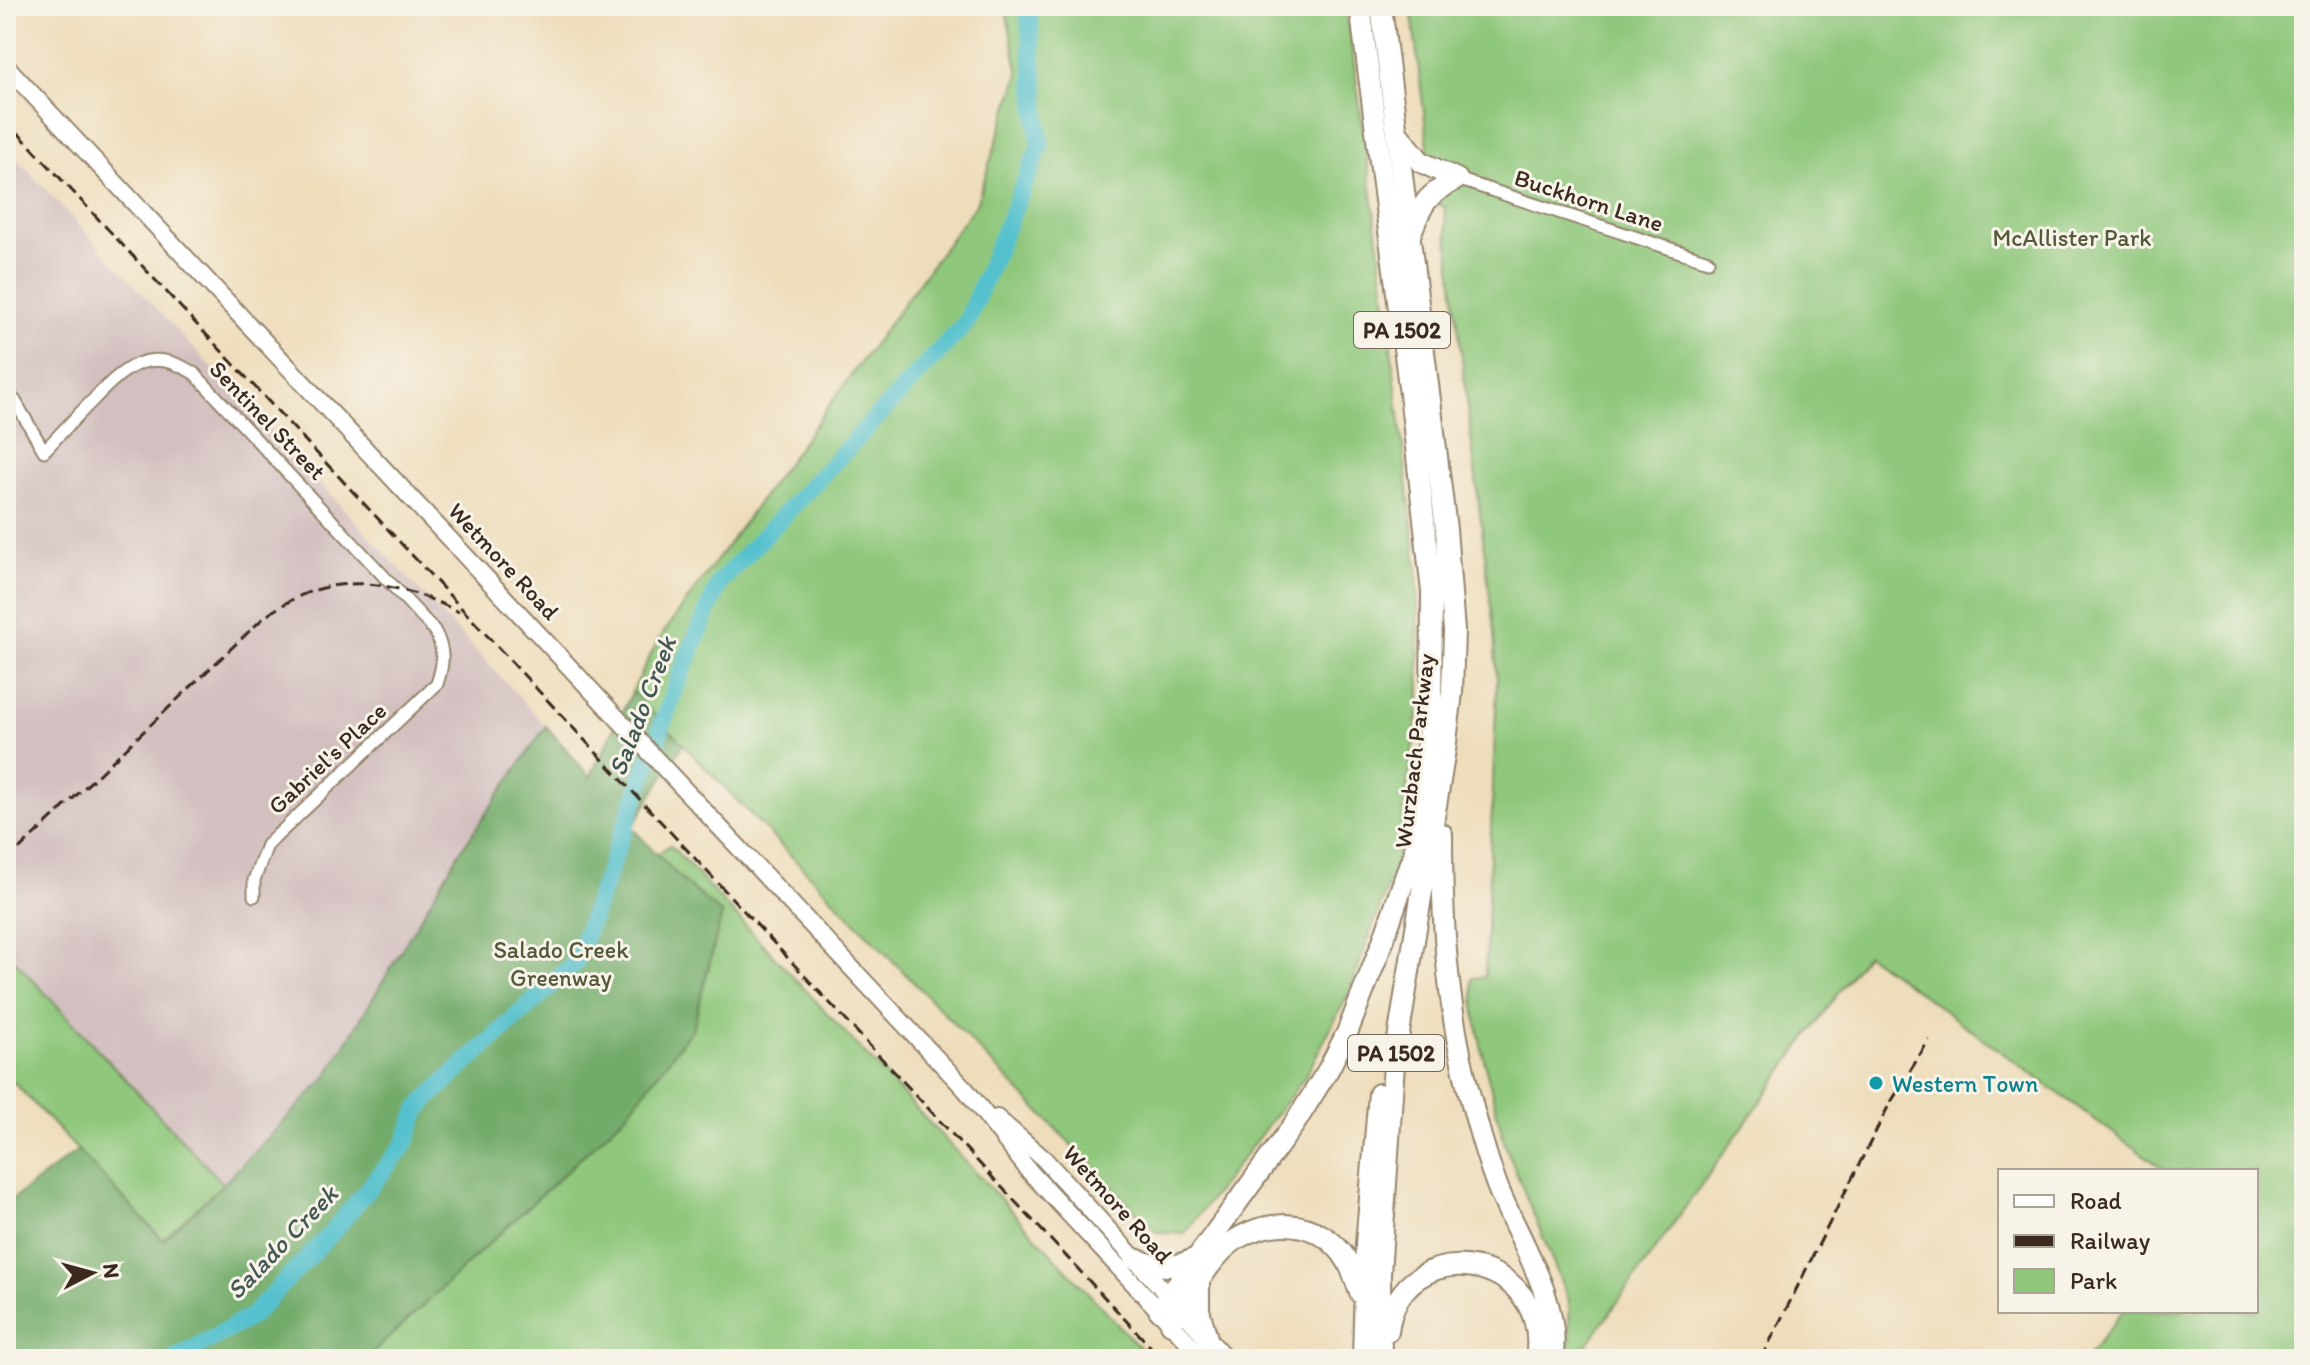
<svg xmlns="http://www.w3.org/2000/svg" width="2310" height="1365" font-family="Itim,sans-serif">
  <rect width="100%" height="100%" fill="#f7f3e8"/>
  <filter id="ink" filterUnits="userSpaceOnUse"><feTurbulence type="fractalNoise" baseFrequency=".0125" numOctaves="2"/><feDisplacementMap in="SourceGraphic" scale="16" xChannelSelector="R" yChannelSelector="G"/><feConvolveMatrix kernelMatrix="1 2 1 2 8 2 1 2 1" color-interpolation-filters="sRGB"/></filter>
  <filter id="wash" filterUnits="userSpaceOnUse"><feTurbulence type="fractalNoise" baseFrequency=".006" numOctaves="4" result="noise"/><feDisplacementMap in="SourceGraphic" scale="32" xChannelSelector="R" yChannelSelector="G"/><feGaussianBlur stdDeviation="1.8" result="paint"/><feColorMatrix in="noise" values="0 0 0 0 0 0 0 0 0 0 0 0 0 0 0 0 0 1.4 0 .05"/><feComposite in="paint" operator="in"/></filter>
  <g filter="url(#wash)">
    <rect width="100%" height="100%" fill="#edb"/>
    <path fill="#d2bfbf" d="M6 147 546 726 459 853 325 1079 223 1184 6 951Z"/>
    <path fill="#8fc77b" stroke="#65784c" stroke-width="2" d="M1005 6H1346L1379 245 1417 566 1420 700 1396 863 1348 995 1305 1077 1184 1234 1156 1232 632 692 657 642 976 204 1019 74Z
      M1411 6H2304V1359H2086L2123 1311H2256V1171H2166L1866 954 1587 1345 1570 1350 1569 1301 1505 1145 1485 1065 1475 1014 1472 978 1485 977 1497 682 1494 632 1444 206 1435 204Z
      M670 845 1150 1359H366L626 1115 693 1028 683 881 657 854Z
      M6 951 223 1184 162 1240 6 1074Z"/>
    <path fill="#73ac6b" stroke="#576b44" stroke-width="2" d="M632 692 683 744 632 828 683 881 722 914 693 1028 626 1115 366 1359H6V1204L78 1150 163 1240 223 1184 325 1079 459 853 546 726 590 777Z"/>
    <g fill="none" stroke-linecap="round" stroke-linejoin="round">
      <path stroke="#55c1ce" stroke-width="18" d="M175 1359 252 1316 334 1230 405 1144 418 1110 428 1098 575 963 680 676 720 582 966 323 1040 146 1028 6"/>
    </g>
  </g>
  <g filter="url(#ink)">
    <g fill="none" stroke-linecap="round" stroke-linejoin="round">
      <defs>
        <path id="minor" d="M1457 179 1708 261
          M6 392 15 401 44 451C60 434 76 417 93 400 125 367 150 344 195 374L434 630C445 650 444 663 437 684L267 845 254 880V896"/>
        <path id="secondary" d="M6 66 966 1090 1030 1172 1204 1359
          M997 1118 1044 1159 1226 1359"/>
        <path id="motorway" d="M1360 6 1411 402 1432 592 1431 712 1411 876
          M1381 6 1446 529 1454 631 1452 692 1445 750 1394 1064 1380 1274 1381 1359
          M1398 134 1421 162 1457 179
          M1410 235C1423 202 1425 196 1457 179
          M1442 834C1442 916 1446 995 1465 1076 1474 1113 1484 1152 1498 1188 1518 1238 1563 1305 1552 1359
          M1135 1259C1159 1268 1175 1269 1198 1257
          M1199 1284V1310L1207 1338
          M1159 1310 1295 1123 1328 1070 1347 1033 1382 944 1410 863
          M1171 1324C1187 1301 1202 1272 1221 1252 1254 1218 1311 1214 1342 1253 1351 1265 1355 1278 1360 1293
          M1388 1331C1401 1229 1553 1253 1536 1359
          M1363 1359 1366 1244 1379 1094"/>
      </defs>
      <use href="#minor" stroke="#94846c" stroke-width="15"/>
      <use href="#secondary" stroke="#94846c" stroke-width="20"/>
      <use href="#motorway" stroke="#94846c" stroke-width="24"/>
      <use href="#minor" stroke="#fff" stroke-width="11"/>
      <use href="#secondary" stroke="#fff" stroke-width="16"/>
      <use href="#motorway" stroke="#fff" stroke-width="20"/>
      <path stroke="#3b2a1e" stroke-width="3" stroke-dasharray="12 6" stroke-linecap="butt" d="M6 120 1162 1359
        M6 862 258 623C322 568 389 577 459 612
        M1761 1359 1888 1107 1929 1040"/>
    </g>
  </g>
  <circle fill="#0f9aa8" stroke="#f7f3e8" stroke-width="3" cx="1876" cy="1083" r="8"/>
  <g text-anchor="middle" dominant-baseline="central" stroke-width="6" stroke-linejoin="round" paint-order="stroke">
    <g fill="#f7f3e8" stroke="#73665b" stroke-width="2">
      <rect x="1354" y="312" width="96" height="36" rx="6"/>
      <rect x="1348" y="1035" width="96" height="36" rx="6"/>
    </g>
    <g font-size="22" font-weight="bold" fill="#3b2a1e">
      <text x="1402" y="330">PA 1502</text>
      <text x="1396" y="1053">PA 1502</text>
    </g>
    <g font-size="24" fill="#3b2a1e" stroke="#f7f3e8">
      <text transform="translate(1589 200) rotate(18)">Buckhorn Lane</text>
      <text transform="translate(268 420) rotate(46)">Sentinel Street</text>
      <text transform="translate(504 561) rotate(47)">Wetmore Road</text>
      <text transform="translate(1414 751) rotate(-83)">Wurzbach Parkway</text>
      <text transform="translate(327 758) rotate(-43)">Gabriel's Place</text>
      <text transform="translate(1118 1204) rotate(48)">Wetmore Road</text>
    </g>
    <g font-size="24" fill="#54593a" stroke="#f7f3e8">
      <text x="2072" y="237">McAllister Park</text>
      <text x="561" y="949">Salado Creek<tspan x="561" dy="28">Greenway</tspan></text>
    </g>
    <g font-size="24" fill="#0d838f" stroke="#f7f3e8" text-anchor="start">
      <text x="1892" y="1083">Western Town</text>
    </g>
    <g font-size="26" font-style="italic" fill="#435753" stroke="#f7f3e8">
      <text transform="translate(642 706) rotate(-69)">Salado Creek</text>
      <text transform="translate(282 1242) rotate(-46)">Salado Creek</text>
    </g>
  </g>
  <rect width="2310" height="1365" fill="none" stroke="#f7f3e8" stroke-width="32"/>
  <rect x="1998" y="1169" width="260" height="144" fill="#f7f3e8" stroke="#aca397" stroke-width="2"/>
  <rect x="2014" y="1195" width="40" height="12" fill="#ffffff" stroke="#aca397" stroke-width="2"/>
  <text x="2070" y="1209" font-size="24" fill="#3b2a1e">Road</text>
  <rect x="2014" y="1235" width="40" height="12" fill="#3b2a1e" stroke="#aca397" stroke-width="2"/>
  <text x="2070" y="1249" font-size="24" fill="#3b2a1e">Railway</text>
  <rect x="2014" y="1269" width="40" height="24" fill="#8fc77b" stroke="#aca397" stroke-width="2"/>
  <text x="2070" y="1289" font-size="24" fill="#3b2a1e">Park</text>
  <g transform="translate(92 1273) rotate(84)" stroke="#f7f3e8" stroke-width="6" paint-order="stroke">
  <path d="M0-6L14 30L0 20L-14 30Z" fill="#3b2a1e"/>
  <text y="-12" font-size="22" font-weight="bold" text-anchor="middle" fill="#3b2a1e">N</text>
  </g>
</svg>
